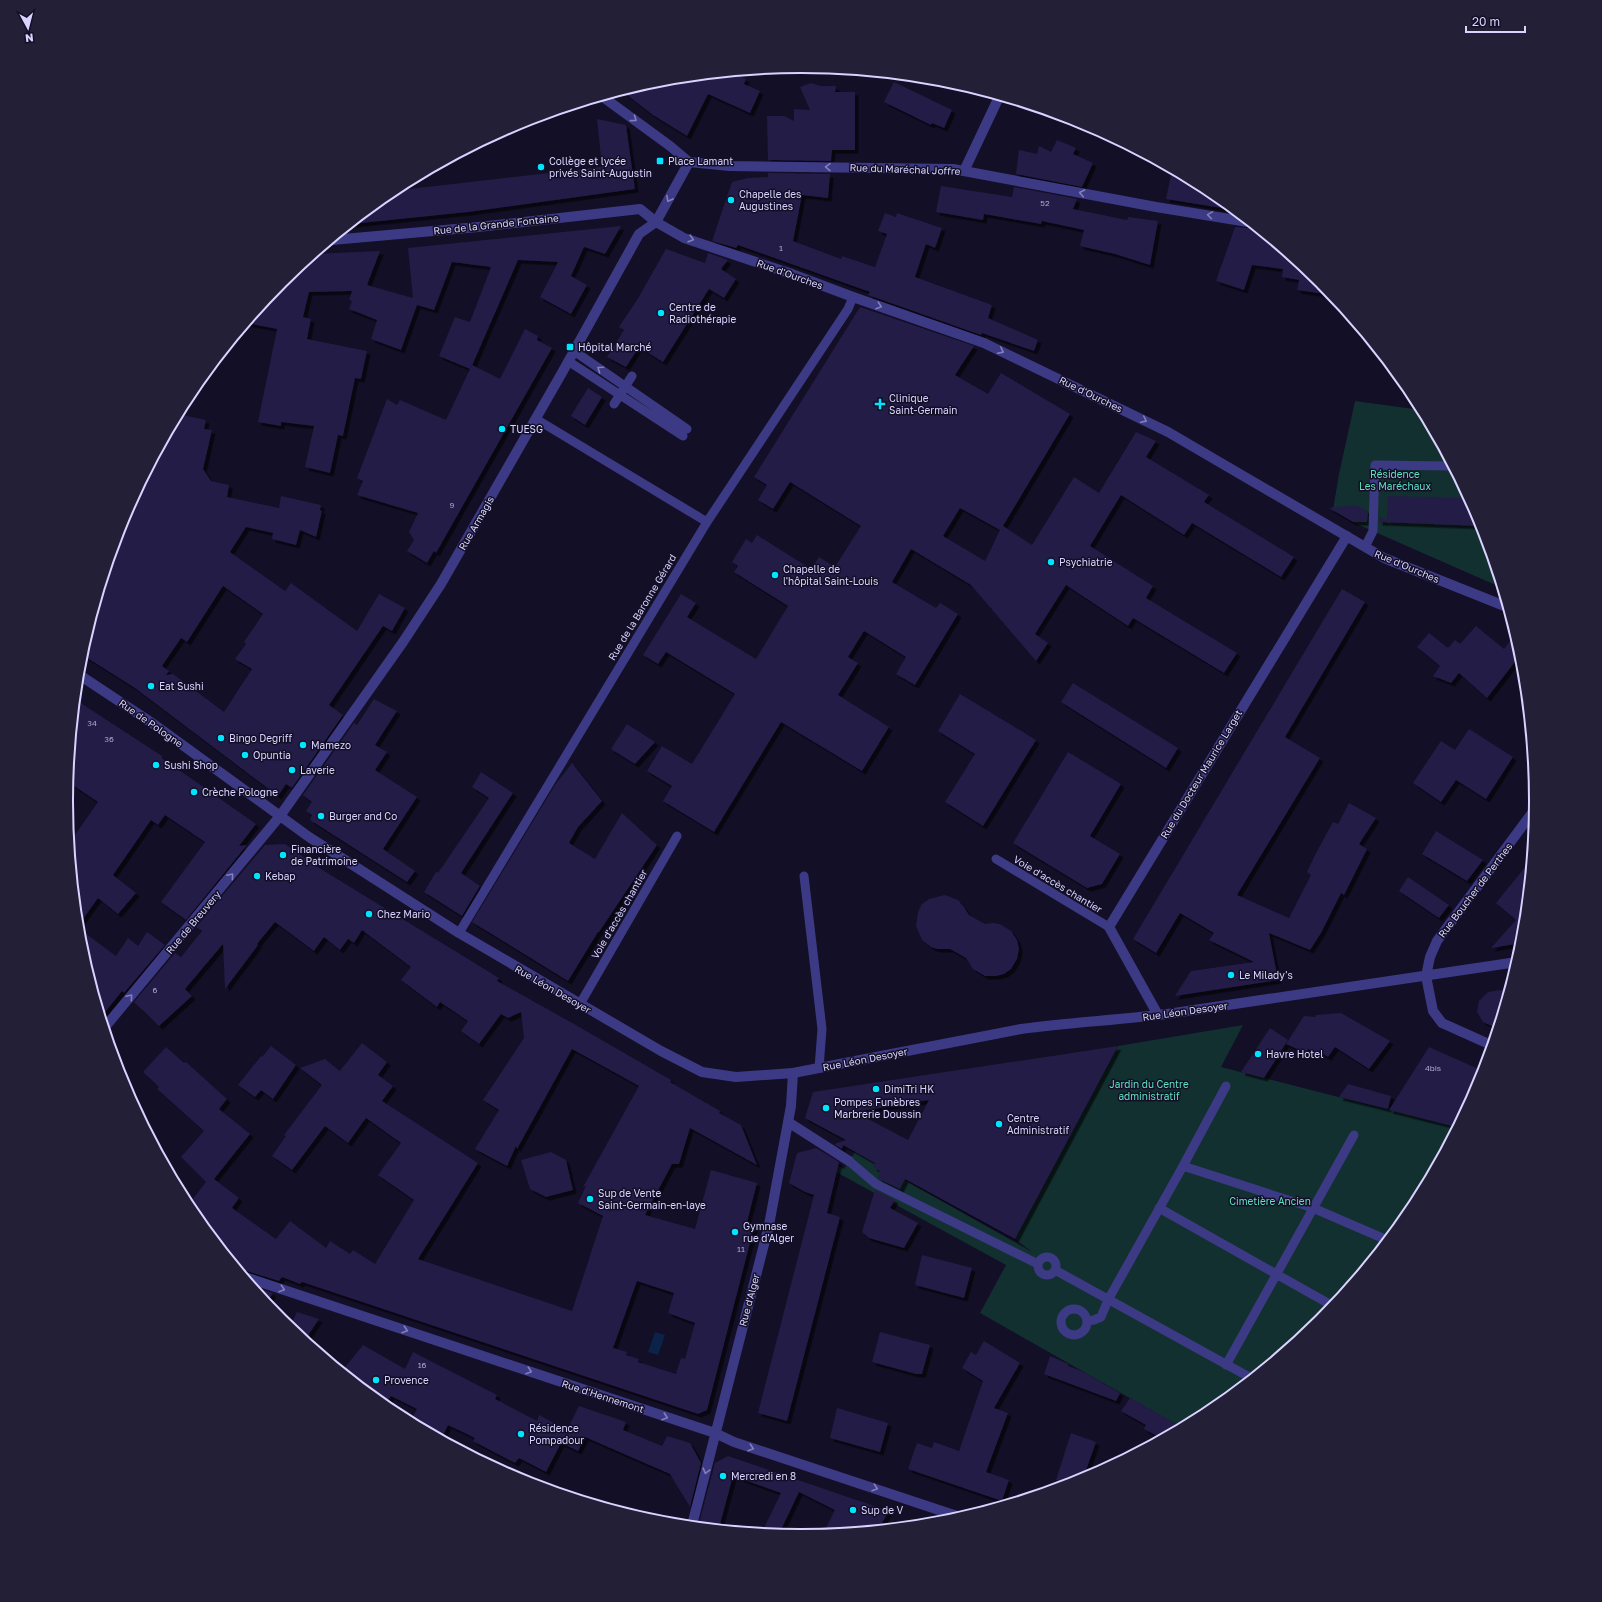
<svg xmlns="http://www.w3.org/2000/svg" width="1602" height="1602" font-family="'Golos Text',sans-serif">
  <defs>
    <filter id="shadow"><feDropShadow dx="3.5" dy="3.5" stdDeviation="0" flood-color="#0009"/></filter>
  </defs>
  <rect width="100%" height="100%" fill="#130f26"/>
  <path fill="#12302f" d="M1355 401 1421 410 1480 520 1500 587 1359 525 1333 510 1339 474Z
    M1243 1025 1221 1067 1456 1127 1412 1210 1321 1321 1209 1412 1181 1427 980 1313 1006 1265 836 1172 838 1166 844 1169 855 1152 1032 1252 1015 1239 1118 1046Z"/>
  <path fill="#0c2248" d="M655 1332 665 1335 658 1355 648 1352Z"/>
  <path fill="#241b47" fill-rule="evenodd" filter="url(#shadow)" d="M733 73 746 79 744 84 760 91 750 113 708 94 687 136 653 115 622 91 658 80Z
    M894 82 952 110 944 128 932 123 931 125 884 102Z
    M811 83 821 86H836L835 92H855V150H832L831 161 768 160 767 116H784L794 121V109L810 110 800 87Z
    M597 119 626 125 635 189 468 212 351 224 391 191 602 167Z
    M1057 140 1076 148 1073 154 1093 163 1082 187 1016 174 1019 150 1037 154 1039 146 1051 152Z
    M1172 170 1210 190 1234 210 1166 199Z
    M768 173 830 174 828 198 802 195 793 241 841 259 842 256 875 267 887 234 878 231 885 213 896 217 897 213 942 228 935 248 926 244 915 277 992 305 988 318 1038 340 1034 351 982 333 981 335 868 295 870 292 738 245 736 248 712 241 732 182 748 178 768 177Z
    M941 186 1012 197 1014 187 1077 199 1073 209 1127 220 1128 217 1158 221 1150 265 1115 254 1080 246 1084 230 1042 221 1041 224 984 214 983 220 936 212Z
    M621 226 605 254 584 247 571 276 587 285 571 314 540 297 558 262 518 260 471 368 472 365 500 379 525 329 538 336 537 340 552 348 436 553 434 551 427 563 407 551 414 540 409 532 418 513 357 495 363 481 357 478 387 399 397 405 400 400 446 420 470 369 439 356 455 317 470 322 491 267 452 262 434 310 417 305 401 350 371 339 377 320 349 309 352 301 349 300 352 291 309 292 303 317 311 319 307 339 367 351 361 379 355 378 343 436 338 435 330 473 305 467 314 426 281 422V426L258 422 277 329 247 323 281 281 314 254 380 251 367 285 413 298 408 248Z
    M1253 226 1321 281 1332 295 1297 290 1299 280 1282 277 1283 269 1252 265 1244 290 1216 281 1235 227 1247 228Z
    M666 249 705 263 708 253 728 260 721 269 736 279 724 298 709 289 663 362 639 347 626 367 607 357 624 330 619 327 637 300Z
    M860 307 974 346 955 375 988 394 1001 373 1070 414 1003 526 1032 545 1074 477 1099 493 1136 432 1156 441 1146 457 1209 495 1204 502 1294 557 1281 577 1192 523 1184 535 1121 495 1090 546 1153 586 1146 598 1237 653 1224 673 1133 618 1128 626 1066 585 1035 634 1048 643 1036 661 971 585 911 549 892 582 936 608 940 603 958 614 915 685 896 674 906 657 864 631 848 657 858 663 838 695 889 727 862 771 781 722 714 832 663 801 672 786 647 771 662 746 692 764 735 694 666 652 658 664 643 655 681 594 696 603 687 617 756 659 788 606 734 572 738 566 732 562 746 539 752 543 757 535 811 569 819 557 835 567 861 526 790 482 773 509 758 500 767 485 754 477ZM960 508 1000 530 985 561 943 536Z
    M588 388 602 397 585 425 571 416Z
    M178 414 206 420 204 429 212 430 203 469 211 481 229 485 227 497 279 508 281 496 321 505 320 510 322 511 316 537 300 530 296 545 272 539 273 533 246 527 230 552 285 591 291 583 357 631 379 594 405 608 392 631 383 626 329 705 343 715 292 788 286 784 278 796 135 688 81 654 122 520ZM223 586 263 614 244 642 246 644 235 659 252 669 224 712 173 674 166 675 169 671 162 666 181 638 187 642Z
    M1388 496 1468 498 1482 526 1379 522V516L1387 520Z
    M1355 505 1368 511 1367 522H1353L1329 508Z
    M1342 589 1365 602 1285 737 1320 758 1237 895 1289 918 1311 875 1307 872 1316 853 1333 822 1338 824 1349 803 1376 818 1359 844 1367 849 1344 895 1341 893 1321 933 1310 950 1269 933 1278 980 1175 996 1191 971 1254 962 1209 940 1214 933 1180 913 1156 953 1133 939Z
    M1476 626 1504 649 1511 640 1518 646 1521 654 1487 698 1459 673 1451 683 1433 676 1440 666 1417 647 1429 633 1448 648 1455 640 1460 644Z
    M1073 683 1178 748 1166 768 1061 702Z
    M960 694 1036 740 983 826 945 802 975 754 938 731Z
    M374 699 397 711 375 745 387 752 375 770 417 797 383 849 415 871 407 882 310 820 312 815 306 811 312 802 303 795 354 723 357 725Z
    M76 700 162 756V758L256 824 239 846 247 845 186 920 161 902 205 842 165 815 158 825 151 820 113 875 136 893 118 914 98 898 78 926 70 842 98 802 68 782Z
    M627 724 655 742 635 764 611 749Z
    M1469 729 1513 757 1486 799 1456 780 1441 802 1413 783 1441 741 1455 750Z
    M1068 752 1121 784 1090 836 1120 854 1102 884 1087 888 1013 843Z
    M572 763 602 801 578 827 569 843 595 859 622 813 657 845 599 932H598L568 981 472 922 555 785Z
    M481 772 513 793 461 873 480 886 462 916 424 892 436 872 438 873 489 798 472 787Z
    M1436 831 1483 860 1467 881 1422 854Z
    M285 844 316 866 499 978 497 981 574 1024 671 1080 670 1082 720 1111 719 1113 741 1125 757 1165 690 1128 679 1164H672L645 1215 695 1229 711 1170 757 1183 746 1226 754 1227 707 1410 698 1414 302 1282 300 1284 282 1277 279 1281 247 1271 241 1272 190 1209 188 1205 206 1182 181 1157 204 1131 157 1089 159 1087 143 1072 166 1047 184 1063 186 1062 227 1099 219 1109 250 1134 214 1179 239 1198 232 1208 276 1239 290 1221 326 1248 330 1241 350 1254 353 1250 375 1264 414 1200 378 1175 401 1143 366 1118 348 1143 325 1126 292 1170 272 1156 286 1136 284 1135 322 1085 300 1068 325 1059 340 1071 362 1043 387 1062 378 1075 393 1086 382 1101 478 1163 418 1259 572 1311 603 1216 578 1203 586 1186 583 1187 639 1086 572 1049 517 1149 516 1146 507 1166 475 1149 499 1110 483 1100 524 1038 521 1012 508 1018 501 1014 479 1044 461 1031 468 1021 440 1002 437 1007 401 980 411 967 362 930 354 943 348 939 340 950 324 937 314 951 275 922 257 944 258 945 225 989 223 944 185 989 192 996 159 1026 134 1002 175 953 181 957 202 931 196 927 265 845ZM637 1281 674 1293 668 1313 695 1323 685 1359 681 1358 676 1374 638 1362 639 1359 626 1355 627 1352 613 1348Z
    M1530 861 1522 943 1491 948 1516 920 1496 903Z
    M1408 877 1449 905 1439 918 1399 891Z
    M945 895 958 900 964 907 969 915 985 924 993 923 1000 924 1011 931 1017 940 1019 949 1017 959 1011 969 1004 974 996 976H985L973 969 966 958 950 949H937L931 947 922 940 916 926 918 912 922 904 929 899Z
    M78 928 116 956 128 938 138 946 147 932 165 945 124 993 122 991 102 1016 80 944Z
    M1508 989 1496 1028 1483 1022 1477 1012 1479 1001 1488 992Z
    M1341 1013 1390 1041 1369 1069 1335 1047 1328 1057 1318 1051 1317 1053 1308 1049 1306 1053 1286 1044 1304 1016 1315 1017 1316 1015Z
    M1270 1028 1288 1040 1264 1078 1241 1072Z
    M271 1046 296 1065 273 1099 261 1090 255 1097 238 1085 261 1056 262 1057Z
    M1118 1046 1015 1239 905 1179 900 1189 879 1179 878 1178 880 1171 873 1167 875 1163 843 1145 842 1149 834 1144 846 1140 805 1118 813 1092ZM929 1100 908 1140 855 1112Z
    M1429 1047 1483 1071 1480 1082 1456 1127 1389 1110Z
    M1348 1084 1391 1096 1388 1109 1339 1097Z
    M816 1148 839 1162 827 1213 840 1217 787 1421 758 1413 814 1195 805 1192 789 1183 797 1153Z
    M551 1152 566 1160 573 1190 546 1197 530 1189 521 1160Z
    M875 1190 895 1200 890 1208 918 1223 904 1248 869 1238 862 1232Z
    M922 1255 972 1268 964 1298 915 1285Z
    M253 1287 273 1293 267 1303Z
    M297 1312 319 1319 305 1340 290 1327Z
    M880 1332 930 1345 922 1374H916L872 1362Z
    M984 1341 1020 1363 994 1408 1008 1413 986 1472 1009 1480 1002 1501 908 1469 917 1443 932 1448 934 1442 959 1451 983 1381 962 1368 971 1352 976 1355Z
    M363 1345 405 1369 413 1352 497 1395 495 1399 537 1421 539 1415 567 1430 579 1406 626 1422 623 1430 662 1446 667 1436 690 1443 701 1463 690 1507 670 1474 585 1437 578 1451 561 1443 546 1472 519 1458 515 1463 473 1441 475 1438 448 1425 442 1438 410 1422 417 1409 391 1396 387 1402 365 1389 342 1371Z
    M1050 1356 1068 1364V1366L1082 1371 1120 1393 1116 1401 1044 1374Z
    M1130 1398 1155 1412 1181 1427 1161 1438 1144 1429 1146 1425 1121 1411Z
    M837 1408 888 1423 880 1452 830 1438Z
    M1071 1433 1096 1442 1083 1479 1068 1484 1056 1480Z
    M728 1456 874 1506 889 1511 879 1528 823 1534 835 1510 799 1492 779 1534 762 1532 781 1493 733 1476 719 1528 701 1526 699 1523 715 1463Z"/>
  <g fill="none" stroke-linecap="round" stroke-linejoin="round">
    <path stroke="#3d3a85" stroke-width="9" d="M574 351 687 429
      M568 361 683 436
      M614 404 632 376
      M536 419 707 522
      M1365 547 1373 531 1375 465 1451 466
      M996 859 1109 927
      M804 876 822 1029 819 1068
      M459 933 707 522 848 309 853 297
      M580 1004 677 836
      M849 1161 876 1184 1038 1264
      M1183 1166 1226 1086
      M1159 1208 1333 1306
      M1038 1266a9 9 0 1 1 18 0a9 9 0 1 1-18 0Z
      M1055 1270 1251 1378
      M1061 1322a13 13 0 1 1 26 0a13 13 0 1 1-26 0Z
      M1087 1321 1094 1320 1101 1317 1108 1300 1183 1166 1313 1208 1387 1240
      M1226 1365 1354 1135"/>
    <path stroke="#3d3a85" stroke-width="10" d="M964 171 999 97"/>
    <path stroke="#3d3a85" stroke-width="10" d="M603 97 670 146 689 162 730 166 953 169 1156 207 1248 222
      M332 240 478 227 640 209 656 222 684 238 789 273 853 297 984 343 1168 432 1384 558 1507 607
      M78 674 155 725 309 837 459 933 661 1051 702 1072 736 1077 793 1073 791 1106 769 1225 692 1525
      M1158 1015 1109 927 1347 536
      M105 1027 280 816 403 642 441 584 563 371 639 234 656 222 689 162
      M788 1122 849 1161
      M245 1277 715 1433 734 1442 960 1517"/>
    <path stroke="#3d3a85" stroke-width="10" d="M1491 1045 1442 1023 1433 1011 1426 976 1430 957 1437 941 1535 809
      M793 1073 1021 1029C1072 1022 1123 1020 1174 1013L1517 962"/>
  </g>
  <defs><path id="oneway-chevron" d="M-2-3.5L2.5 0L-2 3.5" fill="none" stroke-width="1.6" stroke-linecap="round" stroke-linejoin="round"/></defs>
  <g stroke="#837fbc">
    <use href="#oneway-chevron" transform="translate(634 119) rotate(37)"/>
    <use href="#oneway-chevron" transform="translate(828 167) rotate(-179)"/>
    <use href="#oneway-chevron" transform="translate(1082 193) rotate(-169)"/>
    <use href="#oneway-chevron" transform="translate(669 199) rotate(119)"/>
    <use href="#oneway-chevron" transform="translate(1210 215) rotate(-171)"/>
    <use href="#oneway-chevron" transform="translate(691 239) rotate(16)"/>
    <use href="#oneway-chevron" transform="translate(879 306) rotate(19)"/>
    <use href="#oneway-chevron" transform="translate(1001 351) rotate(26)"/>
    <use href="#oneway-chevron" transform="translate(600 369) rotate(-145)"/>
    <use href="#oneway-chevron" transform="translate(1144 420) rotate(26)"/>
    <use href="#oneway-chevron" transform="translate(231 876) rotate(-50)"/>
    <use href="#oneway-chevron" transform="translate(130 997) rotate(-50)"/>
    <use href="#oneway-chevron" transform="translate(282 1289) rotate(18)"/>
    <use href="#oneway-chevron" transform="translate(405 1330) rotate(18)"/>
    <use href="#oneway-chevron" transform="translate(529 1371) rotate(18)"/>
    <use href="#oneway-chevron" transform="translate(665 1417) rotate(18)"/>
    <use href="#oneway-chevron" transform="translate(751 1448) rotate(18)"/>
    <use href="#oneway-chevron" transform="translate(706 1471) rotate(105)"/>
    <use href="#oneway-chevron" transform="translate(875 1488) rotate(18)"/>
  </g>
  <g fill="#00e5ff" stroke="#130f26" stroke-width="1.5">
    <rect x="656" y="157" width="8" height="8" rx="2"/>
    <circle cx="541" cy="167" r="4"/>
    <circle cx="731" cy="200" r="4"/>
    <circle cx="661" cy="313" r="4"/>
    <rect x="566" y="343" width="8" height="8" rx="2"/>
    <path d="M878 398h4v4h4v4h-4v4h-4v-4h-4v-4h4z"/>
    <circle cx="502" cy="429" r="4"/>
    <circle cx="1051" cy="562" r="4"/>
    <circle cx="775" cy="575" r="4"/>
    <circle cx="151" cy="686" r="4"/>
    <circle cx="221" cy="738" r="4"/>
    <circle cx="303" cy="745" r="4"/>
    <circle cx="245" cy="755" r="4"/>
    <circle cx="156" cy="765" r="4"/>
    <circle cx="292" cy="770" r="4"/>
    <circle cx="194" cy="792" r="4"/>
    <circle cx="321" cy="816" r="4"/>
    <circle cx="283" cy="855" r="4"/>
    <circle cx="257" cy="876" r="4"/>
    <circle cx="369" cy="914" r="4"/>
    <circle cx="1231" cy="975" r="4"/>
    <circle cx="1258" cy="1054" r="4"/>
    <circle cx="876" cy="1089" r="4"/>
    <circle cx="826" cy="1108" r="4"/>
    <circle cx="999" cy="1124" r="4"/>
    <circle cx="590" cy="1199" r="4"/>
    <circle cx="735" cy="1232" r="4"/>
    <circle cx="376" cy="1380" r="4"/>
    <circle cx="521" cy="1434" r="4"/>
    <circle cx="723" cy="1476" r="4"/>
    <circle cx="853" cy="1510" r="4"/>
  </g>
  <g text-anchor="middle" dominant-baseline="central" stroke-width="3" stroke-linejoin="round" paint-order="stroke">
    <g font-size="8" fill="#aca6d1">
      <text x="1045" y="203">52</text>
      <text x="781" y="248">1</text>
      <text x="452" y="505">9</text>
      <text x="92" y="723">34</text>
      <text x="109" y="739">36</text>
      <text x="155" y="990">6</text>
      <text x="1433" y="1068">4bis</text>
      <text x="741" y="1249">11</text>
      <text x="422" y="1365">16</text>
    </g>
    <g font-size="10" fill="#d9d4ff" stroke="#130f26" text-anchor="start">
      <text x="549" y="161">Collège et lycée<tspan x="549" dy="12">privés Saint-Augustin</tspan></text>
      <text x="668" y="161">Place Lamant</text>
      <text x="739" y="194">Chapelle des<tspan x="739" dy="12">Augustines</tspan></text>
      <text x="669" y="307">Centre de<tspan x="669" dy="12">Radiothérapie</tspan></text>
      <text x="578" y="347">Hôpital Marché</text>
      <text x="889" y="398">Clinique<tspan x="889" dy="12">Saint-Germain</tspan></text>
      <text x="510" y="429">TUESG</text>
      <text x="1059" y="562">Psychiatrie</text>
      <text x="783" y="569">Chapelle de<tspan x="783" dy="12">l'hôpital Saint-Louis</tspan></text>
      <text x="159" y="686">Eat Sushi</text>
      <text x="229" y="738">Bingo Degriff</text>
      <text x="311" y="745">Mamezo</text>
      <text x="253" y="755">Opuntia</text>
      <text x="164" y="765">Sushi Shop</text>
      <text x="300" y="770">Laverie</text>
      <text x="202" y="792">Crèche Pologne</text>
      <text x="329" y="816">Burger and Co</text>
      <text x="291" y="849">Financière<tspan x="291" dy="12">de Patrimoine</tspan></text>
      <text x="265" y="876">Kebap</text>
      <text x="377" y="914">Chez Mario</text>
      <text x="1239" y="975">Le Milady's</text>
      <text x="1266" y="1054">Havre Hotel</text>
      <text x="884" y="1089">DimiTri HK</text>
      <text x="834" y="1102">Pompes Funèbres<tspan x="834" dy="12">Marbrerie Doussin</tspan></text>
      <text x="1007" y="1118">Centre<tspan x="1007" dy="12">Administratif</tspan></text>
      <text x="598" y="1193">Sup de Vente<tspan x="598" dy="12">Saint-Germain-en-laye</tspan></text>
      <text x="743" y="1226">Gymnase<tspan x="743" dy="12">rue d'Alger</tspan></text>
      <text x="384" y="1380">Provence</text>
      <text x="529" y="1428">Résidence<tspan x="529" dy="12">Pompadour</tspan></text>
      <text x="731" y="1476">Mercredi en 8</text>
      <text x="861" y="1510">Sup de V</text>
    </g>
    <g font-size="10" fill="#d9d4ff" stroke="#130f26">
      <text transform="translate(905 169) rotate(2)">Rue du Maréchal Joffre</text>
      <text transform="translate(496 224) rotate(-6)">Rue de la Grande Fontaine</text>
      <text transform="translate(790 274) rotate(20)">Rue d'Ourches</text>
      <text transform="translate(1091 394) rotate(26)">Rue d'Ourches</text>
      <text transform="translate(476 523) rotate(-60)">Rue Armagis</text>
      <text transform="translate(1407 566) rotate(23)">Rue d'Ourches</text>
      <text transform="translate(642 607) rotate(-59)">Rue de la Baronne Gérard</text>
      <text transform="translate(151 723) rotate(35)">Rue de Pologne</text>
      <text transform="translate(1201 774) rotate(-59)">Rue du Docteur Maurice Larget</text>
      <text transform="translate(1058 884) rotate(31)">Voie d'accès chantier</text>
      <text transform="translate(1475 890) rotate(-53)">Rue Boucher de Perthes</text>
      <text transform="translate(619 914) rotate(-60)">Voie d'accès chantier</text>
      <text transform="translate(193 922) rotate(-50)">Rue de Breuvery</text>
      <text transform="translate(553 989) rotate(30)">Rue Léon Desoyer</text>
      <text transform="translate(1185 1011) rotate(-8)">Rue Léon Desoyer</text>
      <text transform="translate(865 1059) rotate(-11)">Rue Léon Desoyer</text>
      <text transform="translate(749 1300) rotate(-75)">Rue d'Alger</text>
      <text transform="translate(603 1396) rotate(18)">Rue d'Hennemont</text>
    </g>
    <g font-size="10" fill="#5fe0c0" stroke="#130f26">
      <text x="1395" y="474">Résidence<tspan x="1395" dy="12">Les Maréchaux</tspan></text>
      <text x="1149" y="1084">Jardin du Centre<tspan x="1149" dy="12">administratif</tspan></text>
      <text x="1270" y="1201">Cimetière Ancien</text>
    </g>
  </g>
  <path d="M0 0H1602V1602H0ZM73 801a728 728 0 1 1 1456 0a728 728 0 1 1-1456 0Z" fill="#231f37" fill-rule="evenodd"/>
  <path fill="none" stroke="#d9d4ff" stroke-width="2" d="M73 801a728 728 0 1 1 1456 0a728 728 0 1 1-1456 0Z"/>
  <g transform="translate(28 28) rotate(173)" stroke="#130f26" stroke-width="3" paint-order="stroke">
  <path d="M0-3L7 15L0 10L-7 15Z" fill="#d9d4ff"/>
  <text y="-6" font-size="11" font-weight="bold" text-anchor="middle" fill="#d9d4ff">N</text>
  </g>
  <path d="M1466 26v6h59v-6" fill="none" stroke="#d9d4ff" stroke-width="2"/>
  <text x="1472" y="26" font-size="12" fill="#d9d4ff" stroke="#130f26" stroke-width="3" paint-order="stroke">20 m</text>
</svg>
